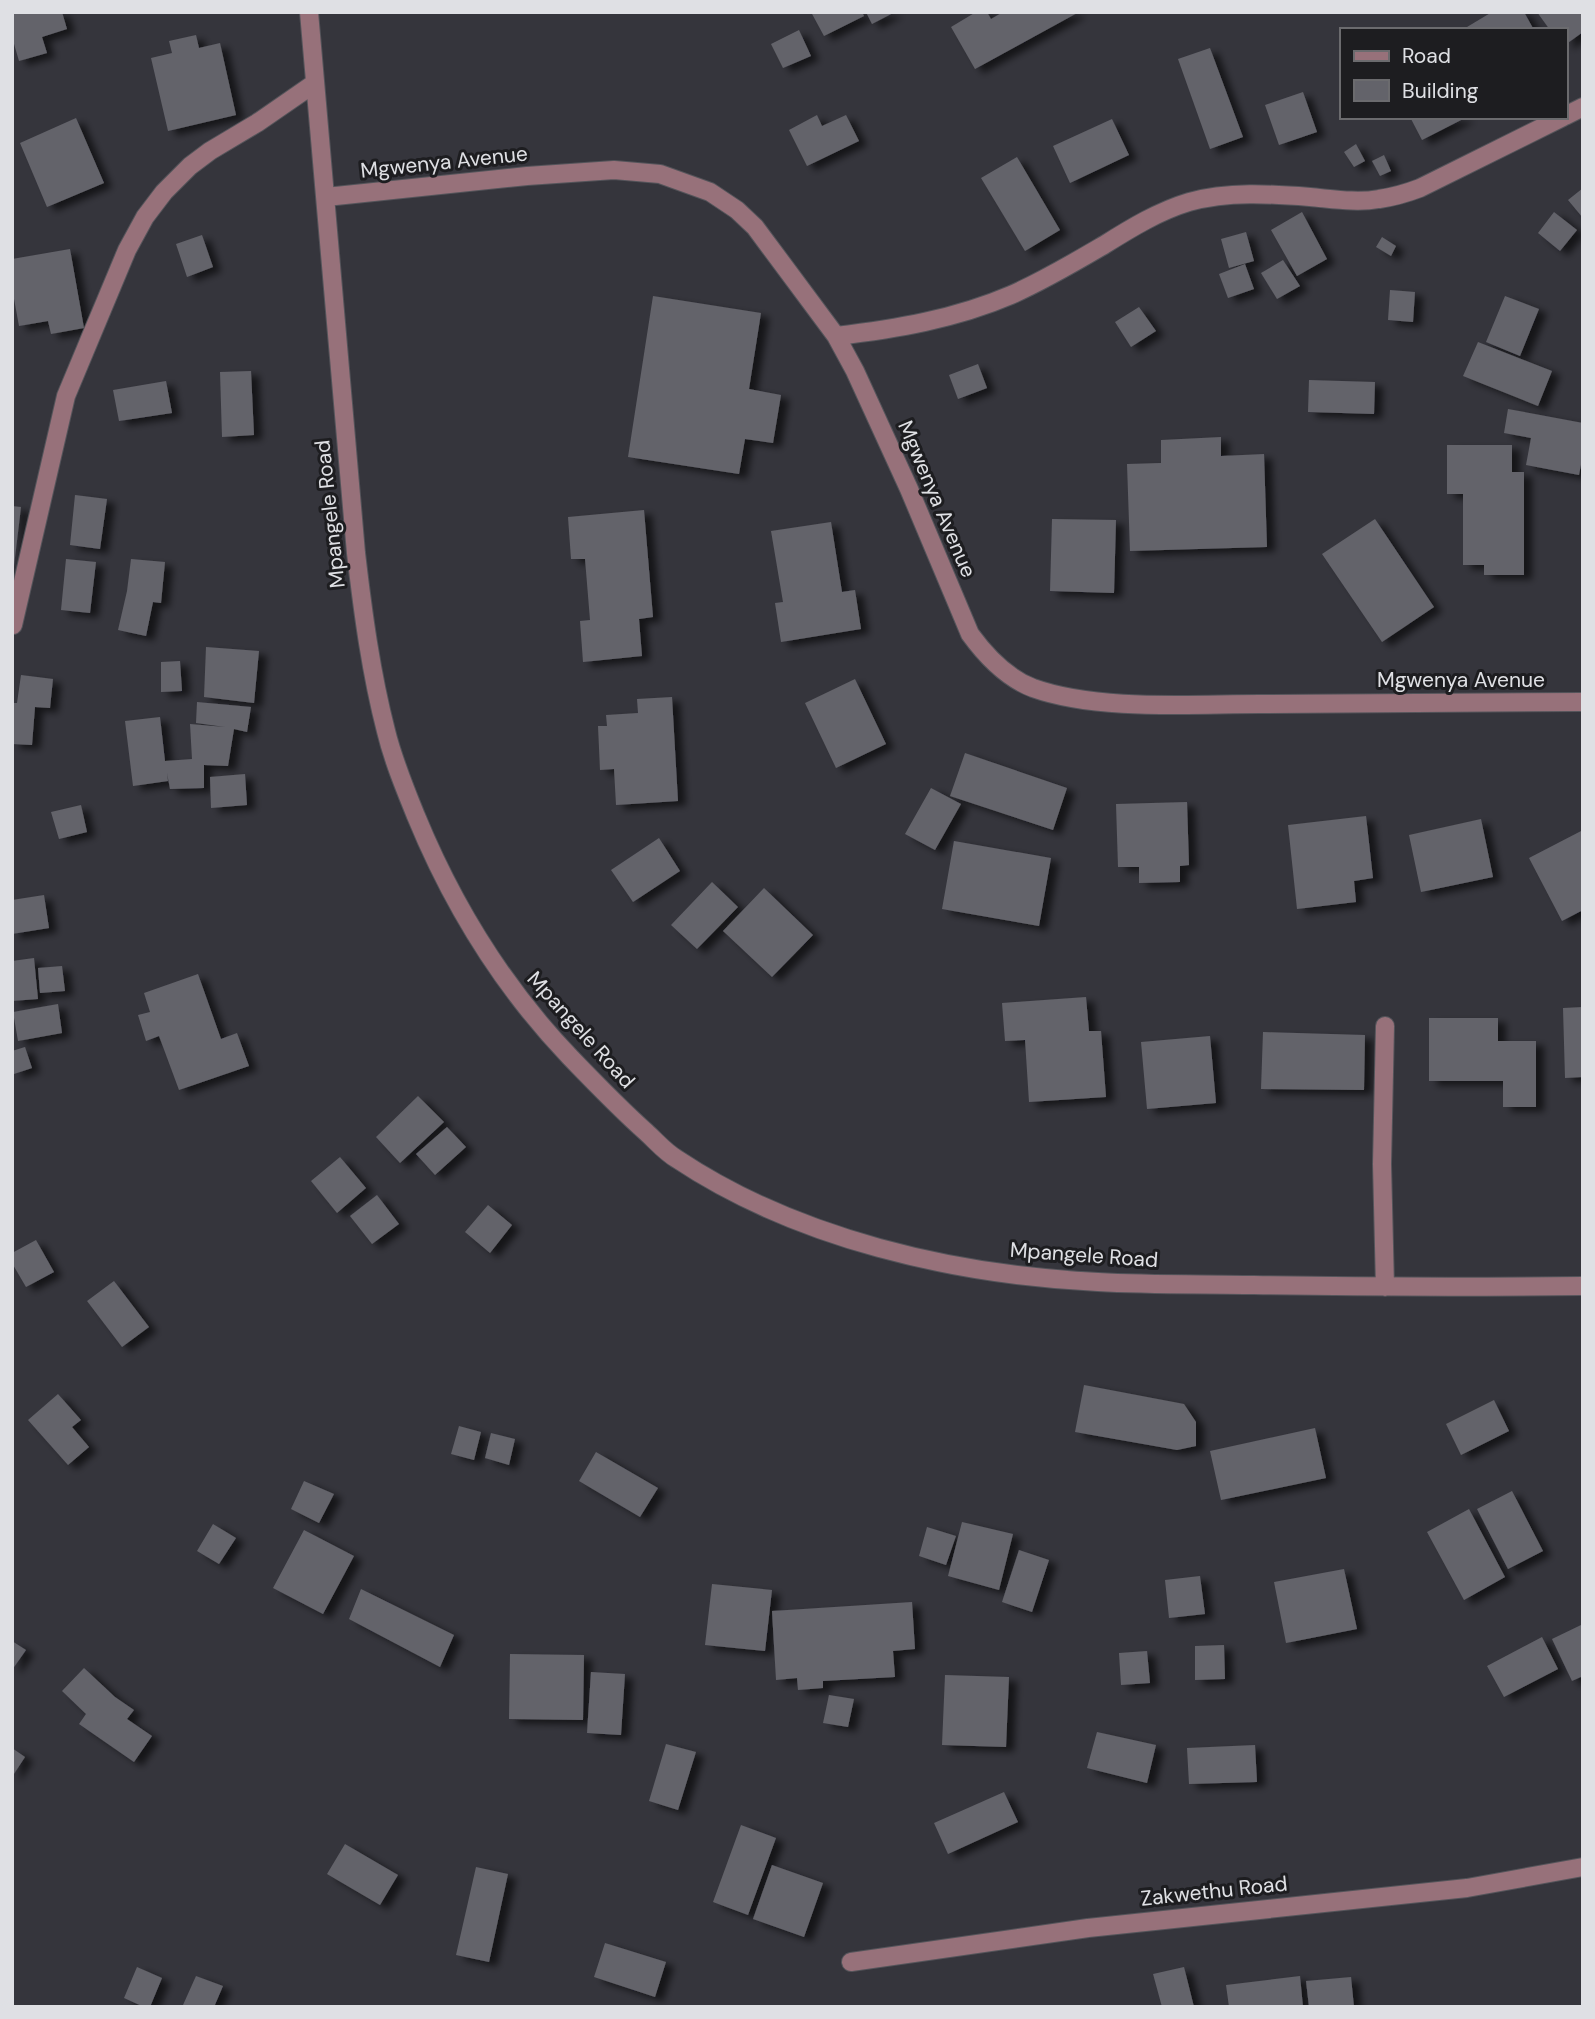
<svg xmlns="http://www.w3.org/2000/svg" width="1595" height="2019" font-family="'DM Sans',sans-serif">
  <defs>
    <filter id="shadow"><feDropShadow dx="8" dy="4.5" stdDeviation="3.5" flood-color="#0009"/></filter>
  </defs>
  <rect width="100%" height="100%" fill="#35353c"/>
  <path fill="#63636a" filter="url(#shadow)" d="M12 12H62L67 29 42 37 47 53 19 61 12 37Z
    M811 12H862L864 16 824 36Z
    M866 12H895L872 24Z
    M976 12H987L991 19 1003 12H1079L975 69 951 27Z
    M1492 12H1524L1534 30H1468L1467 27Z
    M1537 12H1583V32L1565 45V30H1550Z
    M799 30 811 56 783 68 771 44Z
    M196 35 199 48 220 43 236 115 168 131 151 58 172 53 169 41Z
    M1210 48 1243 137 1210 149 1178 59Z
    M1303 92 1317 132 1279 145 1265 105Z
    M817 115 822 126 846 115 859 141 807 166 789 130Z
    M1410 117H1467L1422 140Z
    M76 118 104 183 47 207 20 143Z
    M1112 119 1129 155 1070 183 1053 146Z
    M1356 144 1365 161 1354 167 1344 152Z
    M1384 155 1391 171 1380 176 1372 161Z
    M1017 157 1060 230 1025 251 981 178Z
    M1583 188V218L1568 200Z
    M1302 212 1327 259 1297 276 1271 230Z
    M1554 212 1577 230 1560 251 1538 233Z
    M1246 232 1254 261 1229 268 1221 239Z
    M202 235 213 267 187 277 176 244Z
    M1382 237 1396 246 1391 256 1376 247Z
    M70 249 84 328 51 334 48 321 19 326 12 288V259Z
    M1283 260 1300 286 1277 299 1261 273Z
    M1245 264 1254 289 1228 298 1219 274Z
    M1390 290 1415 292 1413 322 1388 320Z
    M653 296 761 313 749 389 781 395 773 443 745 439 739 474 628 457Z
    M1505 296 1539 309 1520 356 1486 342Z
    M1139 307 1156 331 1131 347 1115 322Z
    M1478 342 1552 371 1538 406 1463 376Z
    M978 364 987 388 958 399 949 375Z
    M251 371 254 435 222 437 220 372Z
    M1309 380 1375 382 1374 414 1308 412Z
    M166 381 172 413 119 421 113 390Z
    M1508 409 1583 423V454L1579 475 1526 465 1531 438 1504 433Z
    M1221 437V456L1264 454 1267 547 1130 551 1127 464 1161 463V440Z
    M1447 445H1512V472H1524V575H1484V565H1463V494H1447Z
    M75 495 107 499 100 549 70 545Z
    M12 506 21 507 14 566 12 565Z
    M644 510 653 617 639 619 642 656 583 662 580 621 590 620 585 559H571L568 517Z
    M1052 519 1116 520 1114 593 1050 591Z
    M1375 519 1434 607 1382 642 1322 554Z
    M831 522 842 592 855 590 861 629 781 642 775 603 783 602 771 531Z
    M66 559 96 562 90 613 61 610Z
    M131 559 165 562 161 603 153 602 146 636 118 630 127 591Z
    M206 647 259 651 254 703 204 697Z
    M180 661 182 691 161 692V662Z
    M21 675 53 679 50 708 35 707 32 745 12 744V703H17Z
    M855 679 886 744 836 768 805 703Z
    M672 697 678 801 616 805 614 769 600 770 598 726H607L606 715 638 713 637 699Z
    M197 702 251 707 247 732 234 729 228 766 204 765V788L170 789 167 773 168 781 133 786 125 721 160 717 165 761 192 759 190 724 225 727 196 723Z
    M965 753 1067 788 1053 830 950 796Z
    M245 774 247 805 211 808 210 777Z
    M931 788 961 804 935 850 905 834Z
    M1187 802 1189 865 1180 866V882L1139 883V867H1118L1116 804Z
    M81 805 87 832 59 839 51 812Z
    M1366 816 1373 878 1354 881 1356 902 1297 909 1288 825Z
    M1481 819 1493 877 1421 892 1409 835Z
    M1583 830V910L1562 921 1529 858Z
    M659 838 680 871 633 902 611 870Z
    M954 841 1051 858 1039 926 942 909Z
    M712 882 738 907 697 949 671 925Z
    M764 888 813 935 772 977 723 931Z
    M44 895 49 928 12 934V900Z
    M34 958 38 999 12 1001V961Z
    M62 966 65 991 40 993 38 968Z
    M198 974 221 1039 237 1033 249 1066 179 1090 159 1036 146 1041 138 1015 150 1012 144 993Z
    M1086 997 1089 1031H1101L1106 1097 1029 1102 1025 1040 1005 1041 1002 1003Z
    M58 1004 62 1033 18 1041 13 1012Z
    M1583 1007V1077L1565 1078 1563 1008Z
    M1429 1018H1498V1041H1536V1107H1503V1081H1429Z
    M1263 1032 1365 1035 1364 1090 1261 1089Z
    M1210 1036 1216 1103 1147 1109 1141 1042Z
    M25 1047 32 1068 14 1074 12 1051Z
    M418 1096 444 1122 400 1163 376 1137Z
    M447 1127 466 1147 435 1175 416 1154Z
    M340 1157 366 1188 337 1213 311 1181Z
    M377 1195 399 1224 372 1244 350 1216Z
    M488 1205 512 1225 490 1253 465 1232Z
    M36 1240 54 1272 26 1287 12 1263V1253Z
    M114 1281 149 1327 122 1347 87 1301Z
    M1084 1385 1184 1404 1196 1422V1446L1177 1450 1075 1432Z
    M58 1394 81 1420 72 1427 89 1447 68 1465 28 1420Z
    M1494 1400 1509 1431 1461 1455 1446 1424Z
    M459 1426 481 1432 474 1460 451 1454Z
    M1315 1428 1326 1478 1221 1500 1210 1451Z
    M491 1433 515 1439 509 1465 485 1458Z
    M596 1452 658 1488 640 1517 579 1481Z
    M304 1481 334 1494 319 1523 291 1509Z
    M1512 1491 1543 1551 1508 1569 1477 1509Z
    M1469 1509 1505 1577 1464 1600 1427 1532Z
    M962 1522 1013 1534 999 1590 948 1576Z
    M213 1524 236 1538 219 1564 197 1551Z
    M927 1527 956 1536 946 1565 919 1556Z
    M304 1530 354 1556 323 1614 273 1588Z
    M1019 1550 1049 1560 1032 1612 1002 1602Z
    M1344 1569 1357 1629 1286 1643 1274 1582Z
    M1200 1576 1205 1614 1169 1618 1165 1580Z
    M712 1584 772 1590 765 1651 705 1645Z
    M361 1589 454 1635 440 1667 349 1619Z
    M912 1602 915 1649 893 1651 895 1677 823 1681V1688L798 1690 797 1678 776 1680 772 1611Z
    M1581 1625 1583 1676 1572 1681 1552 1639Z
    M1542 1637 1558 1669 1504 1697 1487 1666Z
    M12 1641 26 1650 12 1670Z
    M1224 1645 1225 1679 1195 1680V1646Z
    M1147 1651 1150 1683 1121 1685 1119 1653Z
    M510 1654 584 1655 583 1720 509 1719Z
    M84 1668 115 1697 134 1710 127 1719 152 1736 134 1762 79 1724 86 1714 62 1691Z
    M591 1672 625 1674 621 1735 587 1733Z
    M945 1675 1009 1677 1006 1747 942 1745Z
    M829 1695 854 1699 848 1727 823 1723Z
    M1097 1732 1156 1745 1147 1783 1087 1768Z
    M666 1744 696 1752 678 1810 649 1801Z
    M1255 1745 1257 1782 1189 1784 1187 1748Z
    M12 1748 25 1757 12 1777Z
    M1004 1792 1018 1822 948 1854 934 1823Z
    M741 1825 776 1838 748 1915 713 1902Z
    M345 1844 398 1875 380 1905 327 1874Z
    M772 1865 823 1883 804 1937 753 1919Z
    M476 1867 508 1874 489 1962 456 1955Z
    M605 1943 666 1962 655 1997 594 1977Z
    M137 1967 162 1978 150 2007H144L124 1998Z
    M1184 1967 1194 2007H1162L1153 1974Z
    M196 1976 223 1986 214 2007H188L183 2005Z
    M1300 1976 1303 2007H1229L1226 1985Z
    M1351 1977 1354 2007H1309L1306 1981Z"/>
  <g fill="none" stroke-linecap="round" stroke-linejoin="round">
    <defs>
      <path id="minor" d="M309 12 356 553C363 613 371 673 386 731 393 760 405 789 416 816 453 906 503 987 570 1057 595 1083 619 1108 646 1132 656 1141 665 1152 677 1159 797 1239 955 1275 1098 1282 1150 1285 1202 1284 1254 1285 1364 1287 1473 1287 1583 1286
        M1565 116 1583 107
        M326 197 527 176 614 170 660 174 710 192 737 210 755 227 836 336 855 371 909 489 970 634C986 656 1007 678 1033 688 1097 711 1191 704 1260 704 1367 703 1475 703 1583 702
        M836 336C896 329 955 319 1011 295 1043 281 1075 262 1104 245 1131 228 1159 211 1189 202 1228 191 1271 194 1310 197 1333 199 1357 203 1379 199 1393 197 1407 193 1420 188L1563 117
        M13 625 66 396 127 250 145 217 164 192 190 166 210 151 257 123 315 83
        M1385 1026 1382 1164 1385 1287
        M851 1962 1088 1928 1467 1888 1583 1867"/>
    </defs>
    <use href="#minor" stroke="#54545a" stroke-width="20"/>
    <use href="#minor" stroke="#97717a" stroke-width="18"/>
  </g>
  <g text-anchor="middle" dominant-baseline="central" stroke-width="6" stroke-linejoin="round" paint-order="stroke">
    <g font-size="21" fill="#dfe0e4" stroke="#1d1d20">
      <text transform="translate(444 162) rotate(-6)">Mgwenya Avenue</text>
      <text transform="translate(937 499) rotate(67)">Mgwenya Avenue</text>
      <text transform="translate(330 514) rotate(-96)">Mpangele Road</text>
      <text x="1461" y="680">Mgwenya Avenue</text>
      <text transform="translate(581 1030) rotate(48)">Mpangele Road</text>
      <text transform="translate(1084 1255) rotate(4)">Mpangele Road</text>
      <text transform="translate(1214 1891) rotate(-6)">Zakwethu Road</text>
    </g>
  </g>
  <rect width="1595" height="2019" fill="none" stroke="#dfe0e4" stroke-width="28"/>
  <rect x="1340" y="28" width="228" height="91" fill="#1d1d20" stroke="#6b6b6e" stroke-width="2"/>
  <rect x="1354" y="51" width="35" height="10" fill="#97717a" stroke="#6b6b6e" stroke-width="2"/>
  <text x="1402" y="63" font-size="21" fill="#dfe0e4">Road</text>
  <rect x="1354" y="80" width="35" height="21" fill="#63636a" stroke="#6b6b6e" stroke-width="2"/>
  <text x="1402" y="98" font-size="21" fill="#dfe0e4">Building</text>
</svg>
